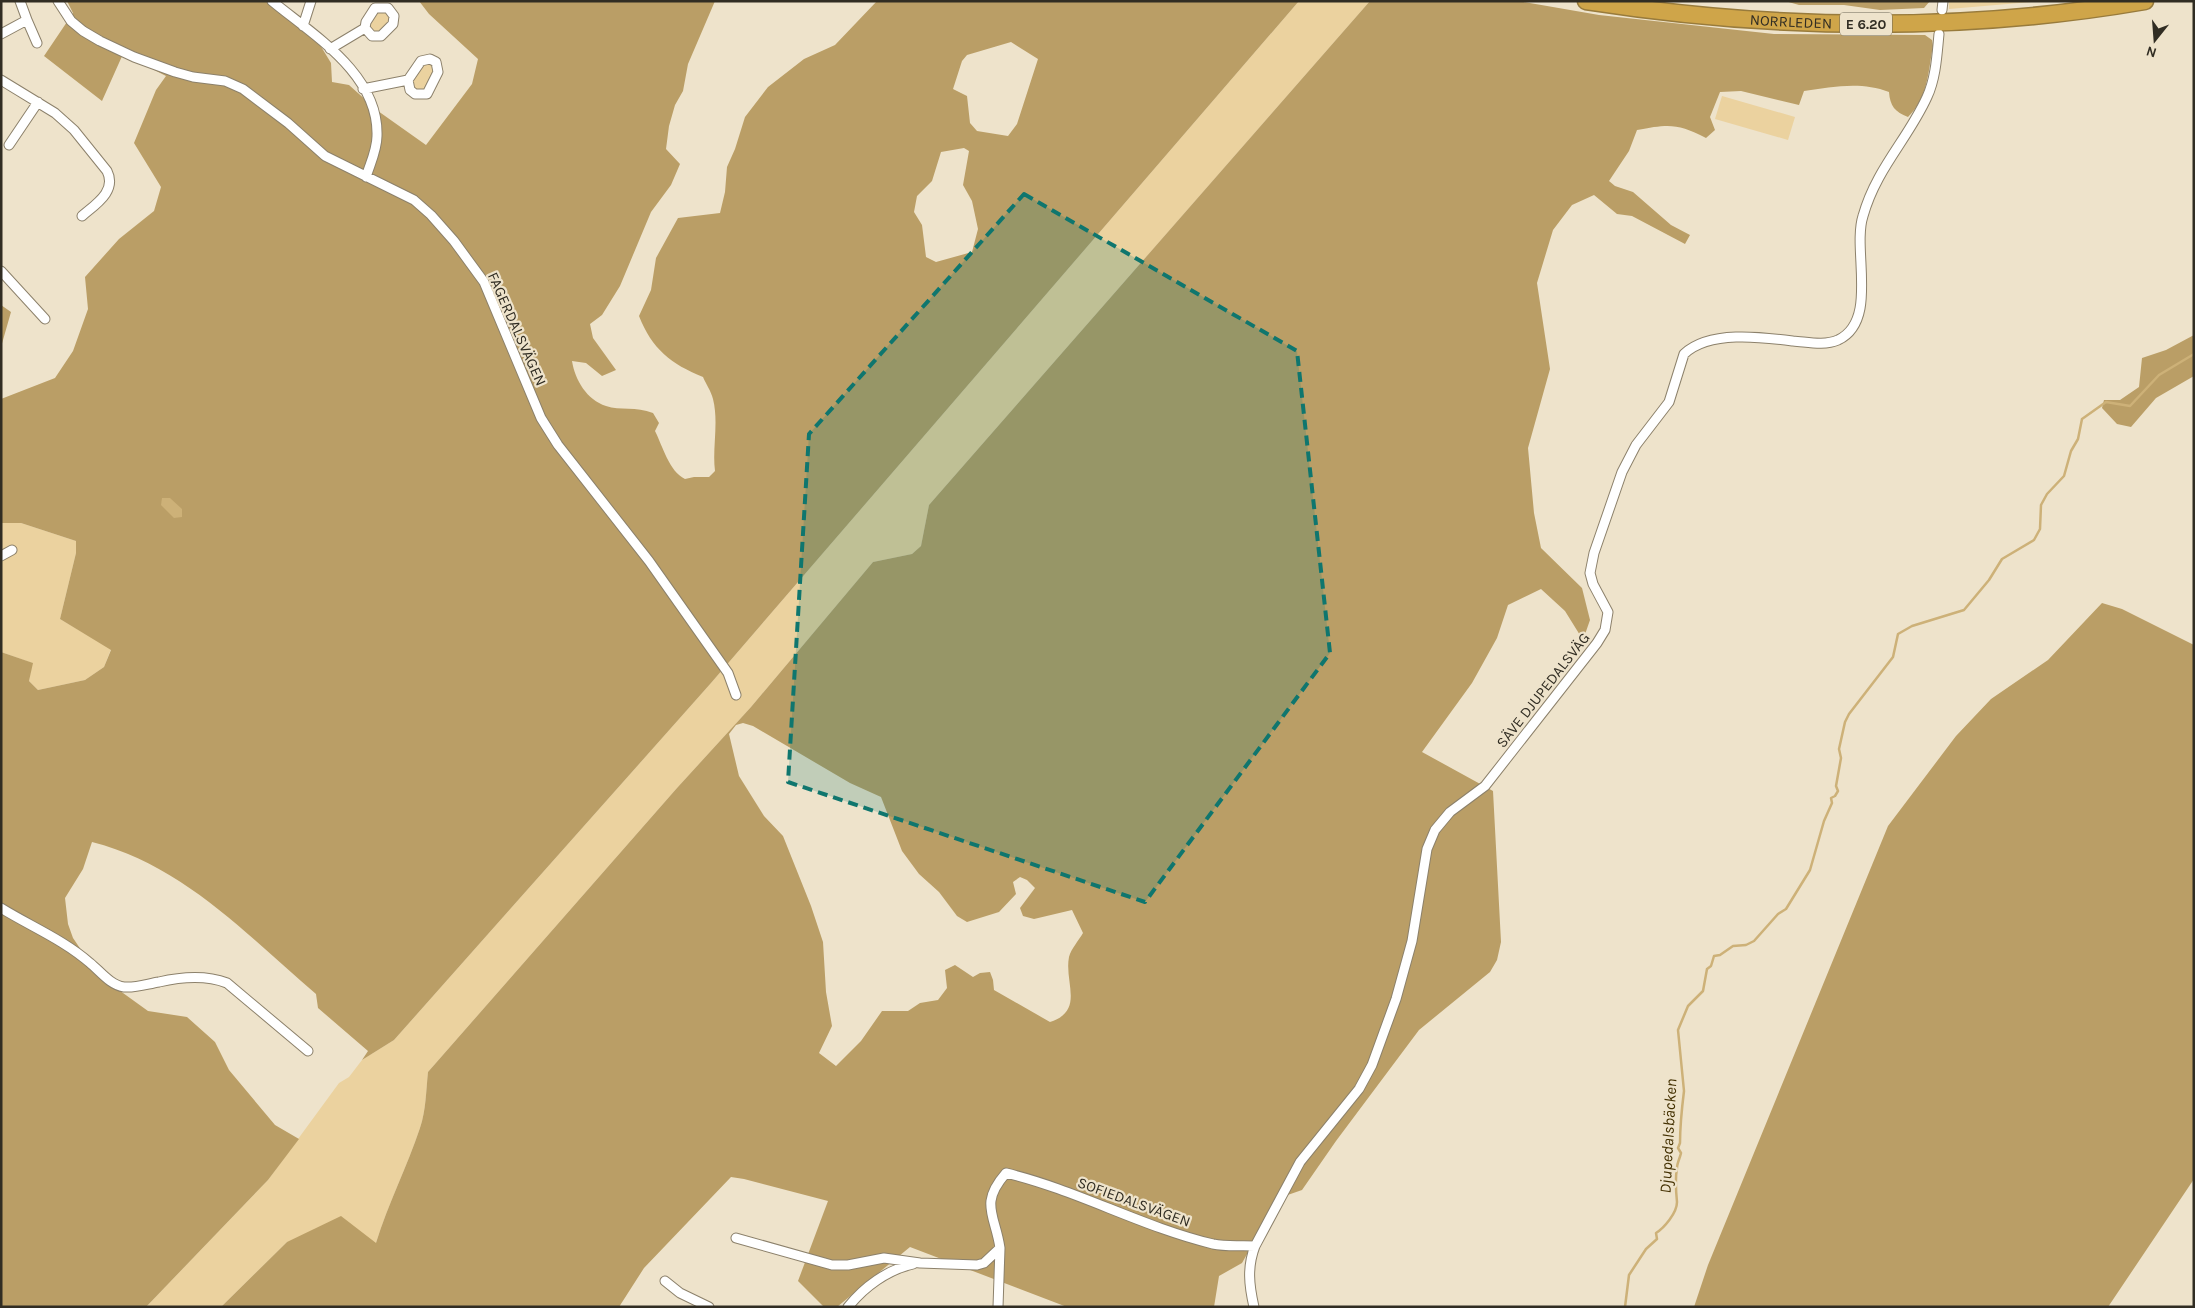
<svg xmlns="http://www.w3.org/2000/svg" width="2195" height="1308" font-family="Karla,sans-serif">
  <rect width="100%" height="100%" fill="#eee3cb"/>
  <path fill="#ebd29f" d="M1299 1H1370L929 505 921 546 912 554 873 562 751 707 677 788 428 1072C426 1091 426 1110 420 1128 407 1167 388 1204 376 1243L287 1242 221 1307H146L268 1180 339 1083 349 1077 362 1060 394 1040 711 683Z
    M1949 1H2042L1949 9Z
    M387 9 392 23 376 35 367 24 372 13Z
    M425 61 435 67 429 89 414 91 411 78Z
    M1722 96 1795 117 1788 140 1715 119Z
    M1 523H21L76 541V553L60 619 111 649 104 667 85 680 38 690 29 681 32 663 1 652Z"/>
  <path fill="#ba9e66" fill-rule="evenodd" d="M67 1H267L317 40 331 63 332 82 349 85 378 111 426 145 472 84 478 59 429 14 419 1H715L688 64 683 91 675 105 669 126 666 149 680 164 671 185 651 212 620 286 602 315 590 324 593 338 616 370 602 376 586 363 572 361C575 380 587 400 606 406 620 411 636 406 653 413L659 423 655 431C663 447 669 471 685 479L694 477H709L715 471C712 448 719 423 713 399 711 391 706 384 703 377 671 364 652 349 639 316L651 290 656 258 678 218 720 213 725 192 727 167 735 149 745 117 768 87 804 59 835 45 877 1H1299L711 683 394 1040 362 1060 368 1051 318 1008 316 994C247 935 183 865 92 842L83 869 65 898 68 924 73 938 98 975 148 1011 187 1017 215 1042 229 1070 275 1125 299 1139 268 1180 146 1307H1V652L33 663 29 681 38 690 85 680 104 667 111 650 60 619 76 553V541L21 523H1V399L55 378 73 351 88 309 85 277 119 239 154 211 161 187 134 143 156 90 166 76 123 54 102 101 44 56 73 13ZM1011 42 1038 59 1017 124 1008 136 977 131 970 123 967 96 953 89 962 61 967 55ZM964 148 969 151 963 185 972 201 978 229 972 252 936 262 926 257 922 225 914 212 917 196 932 181 941 152Z
    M1370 1H1518L1599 15 1774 34 1925 35 1932 40 1933 46C1928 72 1928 98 1908 117 1895 112 1890 106 1889 92 1861 81 1832 87 1804 91L1799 105 1741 91 1720 92 1710 117 1715 130 1706 138C1678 123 1668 124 1637 130L1629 151 1609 181 1615 186 1633 192 1671 225 1690 235 1685 244 1632 216 1617 214 1594 195 1572 205 1553 230 1537 283 1550 369 1528 448 1534 513 1541 548 1582 588 1590 620 1583 640 1565 611 1541 589 1508 605 1497 638 1472 683 1422 752 1493 791 1501 942 1497 960 1490 972 1419 1030 1336 1141 1302 1190 1279 1198 1242 1263 1219 1276 1214 1307H1067L910 1247 837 1307H824L798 1281 828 1201 744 1179 731 1177 644 1268 619 1307H221L287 1242 341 1216 376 1243C388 1204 407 1167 420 1128 426 1110 426 1091 428 1072L677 788 751 707 873 562 912 554 921 546 929 505ZM743 723 753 726 850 783 881 797 902 851 919 874 939 892 957 916 967 922 999 912 1016 894 1013 882 1020 877 1027 880 1035 888 1020 908 1023 916 1034 919 1072 910 1083 933C1079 940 1071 949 1069 957 1064 982 1085 1011 1050 1022L994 990 993 980 990 972 980 973 973 977 955 965 945 970 947 988 938 1000 920 1003 908 1011H882L861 1041 836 1066 819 1053 832 1026 826 992 823 942 811 906 783 836 764 816 739 776 729 734 736 725Z
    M1785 1H1930L1924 8 1880 10 1844 5H1799Z
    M1 305 11 312 1 347Z
    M2194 335V376L2156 398 2131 427 2117 424 2102 408 2104 400H2120L2139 387 2142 358 2166 350Z
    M2102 603 2122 609 2194 645V1179L2108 1307H1694L1708 1265 1888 826 1956 736 1991 699 2048 660Z"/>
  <path fill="#cdb178" d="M162 498H170L182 509V517L174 518 161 505Z"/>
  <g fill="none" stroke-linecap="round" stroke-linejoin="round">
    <path stroke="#cdb178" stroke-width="2.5" d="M1625 1307 1629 1275 1646 1249 1657 1239 1656 1233C1664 1228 1677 1213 1677 1202 1676 1192 1675 1179 1677 1168 1677 1163 1680 1158 1681 1153L1678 1148 1680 1143C1680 1127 1682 1107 1684 1091L1678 1030 1688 1006 1703 991 1707 969 1711 966 1714 956 1720 955 1733 946 1746 945 1754 941 1778 914 1786 909 1810 870 1824 821 1832 803 1831 798 1835 796 1838 791 1836 786 1841 758 1839 749 1845 722 1849 714 1893 657 1898 634 1912 626 1964 610 1989 580 2002 559 2034 540 2040 529 2041 505 2047 494 2064 476 2071 451 2078 439 2082 419 2106 402 2130 406 2159 375 2194 354"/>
    <defs>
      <path id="street" d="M58 1 71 21 83 31 100 41 134 57 175 72 193 77 225 81 243 89 288 123 325 156 414 200 431 215 454 241 484 282 541 418 558 445 649 561 728 673 736 695
        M272 1C313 35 379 74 377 136 377 150 370 164 366 177
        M1942 10 1943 1
        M27 20 37 43
        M303 26 311 1
        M1 34 27 20 20 1
        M330 49 365 28 372 36H381L393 24 394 16 388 8H375L366 22 365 28
        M1 80 55 113 74 130 107 171C117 191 96 204 82 216
        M363 89 408 80 421 61 430 59 436 62 438 72 427 94H415L410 90 408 80
        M9 145 38 102
        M1 271 45 319
        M1 556 12 550
        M1 908C30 926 64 940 90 963 100 971 110 985 124 987 136 988 147 984 159 982 181 977 206 975 227 983L308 1051
        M736 1238 832 1265H848L884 1258 920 1263 977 1265 984 1263 1000 1248C995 1214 979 1204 1006 1173 1077 1190 1142 1227 1213 1244 1227 1247 1241 1245 1255 1246
        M665 1281 680 1293 709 1307
        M848 1307C864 1287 887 1270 913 1264
        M998 1307 1000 1248
        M1254 1307C1249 1285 1247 1267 1255 1246L1300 1162 1359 1089 1372 1065 1396 999 1412 941 1427 849 1435 830 1450 812 1485 786 1597 643 1605 630 1608 612 1593 584 1590 573 1594 553 1622 472 1636 445 1669 402 1684 354C1709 330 1762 337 1793 341 1808 342 1824 346 1838 340 1879 321 1852 250 1863 216 1876 169 1908 139 1927 97 1936 78 1937 54 1939 34"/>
      <g id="highway">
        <path id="s1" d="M1586 1C1773 30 1959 33 2145 1"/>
      </g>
    </defs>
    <use href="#street" stroke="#8c816b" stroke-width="11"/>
    <use href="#highway" stroke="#987b3c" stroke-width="19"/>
    <use href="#street" stroke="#fff" stroke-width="9"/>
    <use href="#highway" stroke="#cfa549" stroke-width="16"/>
  </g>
  <path fill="#0f766e" fill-opacity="0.2" stroke="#0f766e" stroke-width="4" stroke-dasharray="10 6" stroke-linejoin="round" d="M1024 194 1297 351 1330 653 1145 902 788 782 809 434Z"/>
  <g text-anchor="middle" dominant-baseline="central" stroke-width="4.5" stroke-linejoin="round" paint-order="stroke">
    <rect fill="#eee3cb" stroke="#6a6455" stroke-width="1" x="1840" y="12.5" width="52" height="23" rx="4"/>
    <g font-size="14" font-weight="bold" fill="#312d23">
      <text x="1866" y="24">E 6.20</text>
    </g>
    <g font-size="15" fill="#312d23" stroke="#eee3cb">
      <text stroke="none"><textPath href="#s1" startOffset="206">NORRLEDEN</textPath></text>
      <text transform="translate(517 329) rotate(66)">FAGERDALSVÄGEN</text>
      <text transform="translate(1543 690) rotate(-52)">SÄVE DJUPEDALSVÄG</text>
      <text transform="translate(1134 1202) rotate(20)">SOFIEDALSVÄGEN</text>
    </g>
    <g font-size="16" font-style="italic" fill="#433000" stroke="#eee3cb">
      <text transform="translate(1668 1136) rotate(-87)">Djupedalsbäcken</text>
    </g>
  </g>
  <rect width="2195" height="1308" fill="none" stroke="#312d23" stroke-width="5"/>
  <g transform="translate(2155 40) rotate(197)" stroke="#eee3cb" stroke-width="4" paint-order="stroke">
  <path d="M0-4L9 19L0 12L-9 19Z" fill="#312d23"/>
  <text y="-8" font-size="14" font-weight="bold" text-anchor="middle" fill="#312d23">N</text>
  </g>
</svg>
